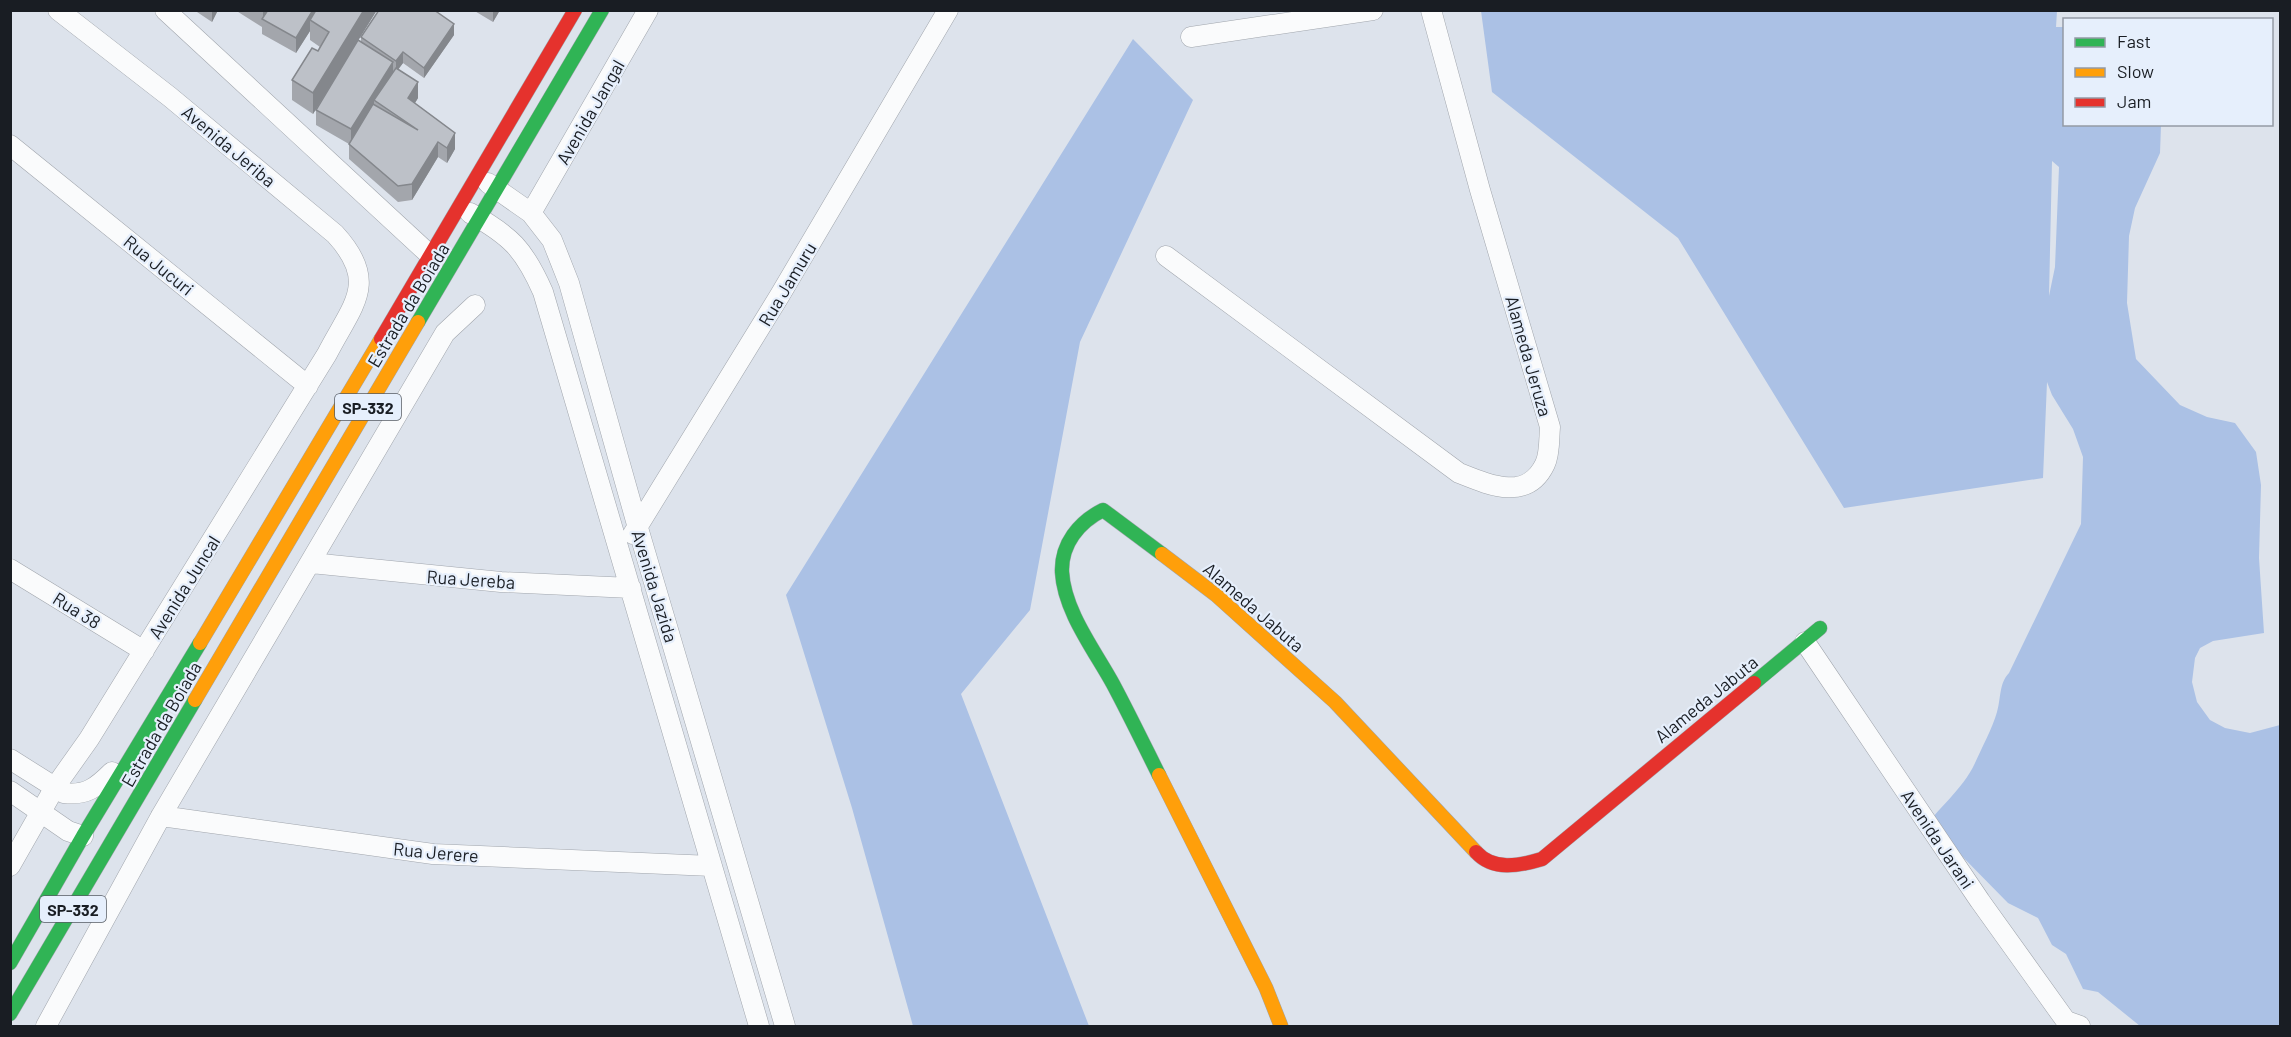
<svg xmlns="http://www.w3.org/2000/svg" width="2291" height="1037" font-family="Barlow,sans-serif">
  <rect width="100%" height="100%" fill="#dde3ec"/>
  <path fill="#abc1e5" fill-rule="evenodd" d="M1481 11H2057L2056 27H2064V124L2161 125 2160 153 2135 208 2129 236 2127 303 2136 359 2180 405 2207 417 2235 423 2256 452 2261 485 2259 558 2264 633 2213 641 2200 648 2195 658 2192 682 2197 702 2210 720 2225 728 2250 733 2280 725V1026H2140L2098 992 2083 989 2066 954 2052 945 2038 918 2008 903 1951 845 1921 833C1937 808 1962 791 1975 763 1982 747 1992 729 1997 712 2001 699 1999 683 2009 673L2081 524 2083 457 2073 429 2052 395 2047 382 2043 478 1844 508 1678 238 1492 92ZM2052 161 2059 167 2055 267 2049 296Z
    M1133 39 1193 100 1080 342 1030 610 961 694 1089 1026H913L852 808 786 595Z"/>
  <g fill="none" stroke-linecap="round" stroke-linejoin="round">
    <defs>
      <path id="street" d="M165 10 431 256
        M1191 37 1373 10
        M10 145 308 386
        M488 183 531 213 552 240 569 283 638 528 785 1026
        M470 213C511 236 524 249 543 292L759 1026
        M531 213 648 10
        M1166 256 1459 473C1489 485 1527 502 1545 464 1550 454 1549 438 1550 427L1480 190 1431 10
        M633 534 780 295 948 10
        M311 563 501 582 631 588
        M10 569 144 651
        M1805 642 1980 901 2066 1021 2080 1026
        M10 759 64 793C86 796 97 787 112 772
        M10 791 68 831 83 836
        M161 816 433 854 712 866
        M10 866 55 787 89 739 327 354C352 305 380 283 335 234L170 97 58 10
        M46 1026 161 816 445 333 475 305"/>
      <path id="fast" d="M418 322 602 10
        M1754 683 1820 628
        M1159 775C1144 745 1129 714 1113 684 1095 651 1064 611 1062 572 1061 544 1079 522 1103 510L1162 554
        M10 963 83 836 200 643
        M10 1014 195 700"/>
      <path id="slow" d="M1162 554 1216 595 1335 702 1476 852
        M200 643 381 339
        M195 700 418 322
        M1159 775 1266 988 1281 1026"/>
      <path id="jam" d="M381 339 575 10
        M1476 852C1493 871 1519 866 1542 859L1754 683"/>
    </defs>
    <use href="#street" stroke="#a0a5ac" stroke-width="21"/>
    <use href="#fast" stroke="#a0a5ac" stroke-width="15"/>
    <use href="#slow" stroke="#a0a5ac" stroke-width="15"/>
    <use href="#jam" stroke="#a0a5ac" stroke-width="15"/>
    <use href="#street" stroke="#fafbfc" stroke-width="20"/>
    <use href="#fast" stroke="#30b455" stroke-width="14"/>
    <use href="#slow" stroke="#ff9f0a" stroke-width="14"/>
    <use href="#jam" stroke="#e5322d" stroke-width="14"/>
  </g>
  <path fill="#a3a6ac" d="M194 10H218L212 22Z
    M235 10H377L358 40 361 42V37L436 12 454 35 424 78 403 63 398 70 418 98 415 103 455 149 447 163 438 157 412 200 398 202 349 159V144L316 125V110L351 52 313 114 292 100V80L318 51 320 47 310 40V31L296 53 262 34V27Z
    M473 10H500L493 22Z"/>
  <path fill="#84878c" d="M212 10H218L212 22Z
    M263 10H274L263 19Z
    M313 10H322L310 20V31L296 53V38Z
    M364 10H377L313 114V93Z
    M494 10H500L493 22V12Z
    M454 24V35L424 78V68Z
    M403 52V63L396 72V61Z
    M393 62V77L374 100V108L351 145V129Z
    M418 82V98L408 114V98Z
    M455 133V149L447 163V148Z
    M438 142V157L412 200V184Z"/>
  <path fill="#bdc1c8" stroke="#84878c" stroke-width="1.5" d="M268 10H313L296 38 262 19Z
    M316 10H364L313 93 292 80 312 48 318 51 329 32 310 20Z
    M379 10H434L454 24 424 68 403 52 396 61 361 37Z
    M358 40 393 62 351 129 316 110Z
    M396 68 418 82 408 98 455 133 447 148 438 142 412 184 398 186 349 144 373 104 418 130 374 100Z"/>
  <g text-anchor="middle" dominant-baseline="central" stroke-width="4.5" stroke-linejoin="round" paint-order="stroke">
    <g fill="#e6effc" stroke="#565c64" stroke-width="1.5">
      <rect x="335" y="394" width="66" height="26" rx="4.5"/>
      <rect x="40" y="896" width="66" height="26" rx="4.5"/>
    </g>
    <g font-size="16" font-weight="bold" fill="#191d23">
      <text x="368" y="407">SP-332</text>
      <text x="73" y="909">SP-332</text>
    </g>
    <g font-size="18" fill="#191d23" stroke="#e6effc">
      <text transform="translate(590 112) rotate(-60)">Avenida Jangal</text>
      <text transform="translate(229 146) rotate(40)">Avenida Jeriba</text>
      <text transform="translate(159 265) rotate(39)">Rua Jucuri</text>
      <text transform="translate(787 284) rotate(-59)">Rua Jamuru</text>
      <text transform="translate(408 305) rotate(-59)">Estrada da Boiada</text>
      <text transform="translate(1529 356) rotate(74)">Alameda Jeruza</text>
      <text transform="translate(471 579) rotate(4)">Rua Jereba</text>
      <text transform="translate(655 586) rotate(73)">Avenida Jazida</text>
      <text transform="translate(184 587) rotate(-58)">Avenida Juncal</text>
      <text transform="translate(1254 607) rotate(41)">Alameda Jabuta</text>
      <text transform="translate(77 610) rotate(32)">Rua 38</text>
      <text transform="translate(1706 699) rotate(-39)">Alameda Jabuta</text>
      <text transform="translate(161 724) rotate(-60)">Estrada da Boiada</text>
      <text transform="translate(1938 839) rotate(56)">Avenida Jarani</text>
      <text transform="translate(436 852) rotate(5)">Rua Jerere</text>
    </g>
  </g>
  <rect width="2291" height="1037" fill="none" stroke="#191d23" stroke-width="24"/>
  <rect x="2063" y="18" width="210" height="108" fill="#e6effc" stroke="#949ba5" stroke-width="1.5"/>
  <rect x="2075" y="38" width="30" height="9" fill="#30b455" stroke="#949ba5" stroke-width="1.5"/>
  <text x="2117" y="48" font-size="18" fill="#191d23">Fast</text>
  <rect x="2075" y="68" width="30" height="9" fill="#ff9f0a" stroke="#949ba5" stroke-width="1.5"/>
  <text x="2117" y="78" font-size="18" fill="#191d23">Slow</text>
  <rect x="2075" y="98" width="30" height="9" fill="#e5322d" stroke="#949ba5" stroke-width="1.5"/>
  <text x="2117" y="108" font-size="18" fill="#191d23">Jam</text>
</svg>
